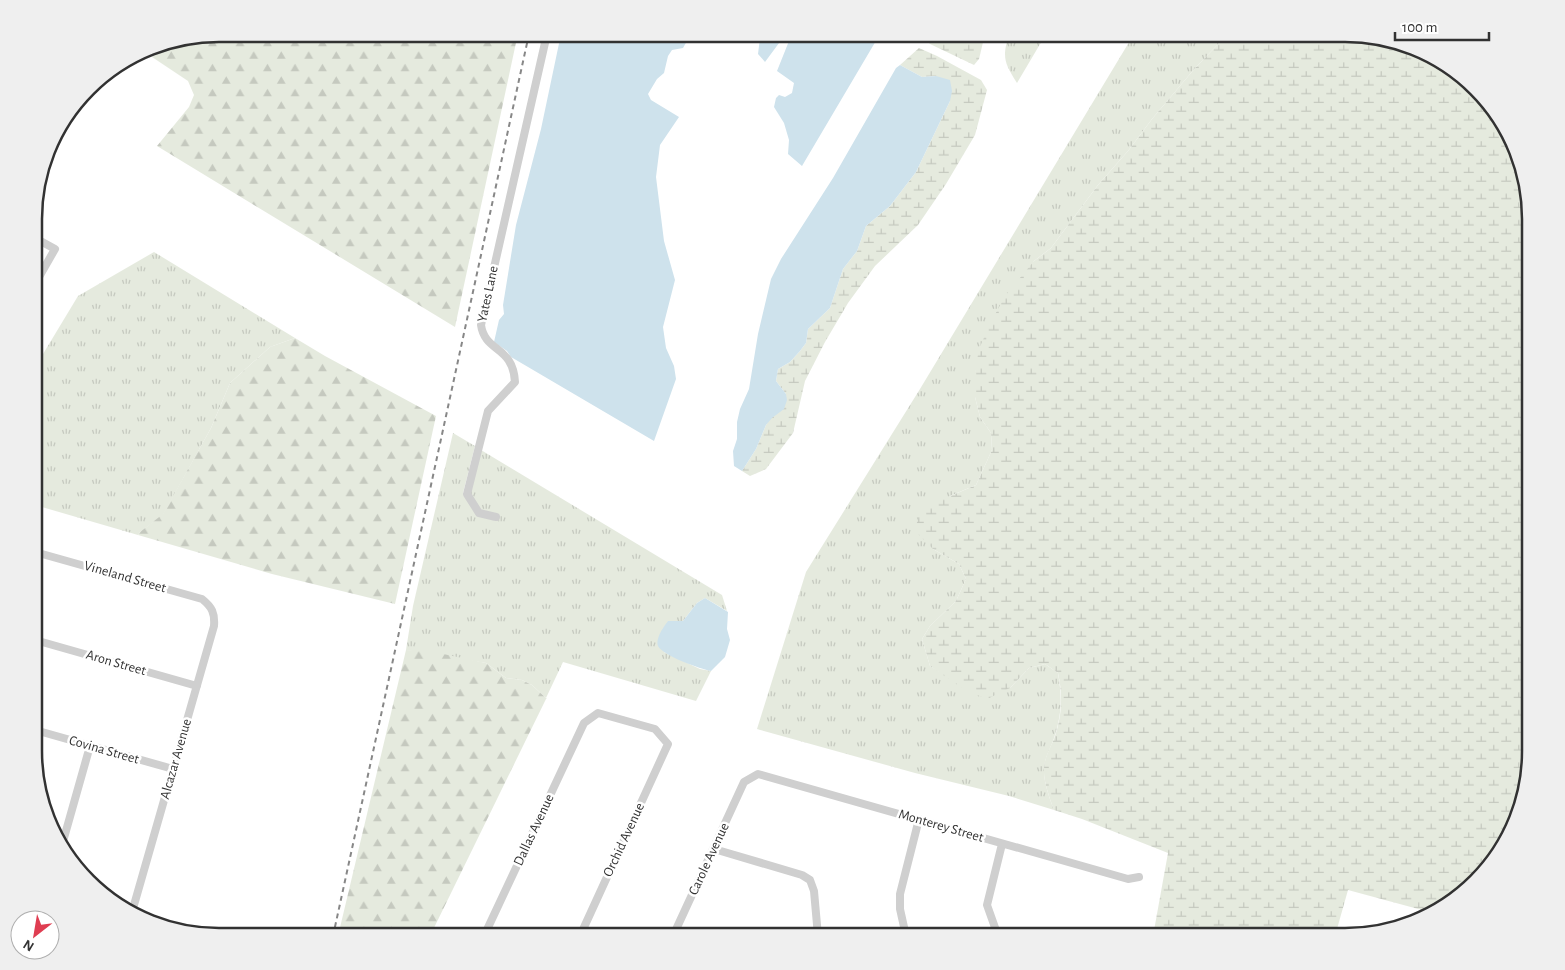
<svg xmlns="http://www.w3.org/2000/svg" width="1565" height="970" font-family="'Alegreya Sans',sans-serif">
  <defs>
    <pattern id="grass-tufts" width="24" height="20" patternUnits="userSpaceOnUse" patternTransform="scale(1.25)"><rect width="24" height="20" fill="#e5eade"/><path d="M3 7l-1-3M5 7V3M7 7l1-3M15 17l-1-3M17 17v-4M19 17l1-3" fill="none" stroke="#c5c9bf"/></pattern>
    <pattern id="forest-firs" width="22" height="20" patternUnits="userSpaceOnUse" patternTransform="scale(1.25)"><rect width="22" height="20" fill="#e5eade"/><path d="M5 1l3.5 6h-7zM16 11l3.5 6h-7z" fill="#c5c9bf"/></pattern>
    <pattern id="wetland-marsh" width="20" height="14" patternUnits="userSpaceOnUse" patternTransform="scale(1.25)"><rect width="20" height="14" fill="#e5eade"/><path d="M1 5h8M5 5V1M11 12h8M15 12V8" fill="none" stroke="#c5c9bf"/></pattern>
  </defs>
  <rect width="100%" height="100%" fill="#fff"/>
  <path fill="url(#grass-tufts)" d="M1009 34H1046L1017 83C1004 62 1002 58 1009 34Z
    M1134 34H1228L1196 67 1152 119 1128 151 1098 185 1051 248 1034 261 975 372V397L980 417 991 433 992 450 976 485 950 496 933 549 959 564 966 579 956 601 930 626 922 639 930 666 945 675 1010 688 1029 668 1045 664 1058 673C1062 696 1062 713 1055 735 1052 746 1044 758 1044 769 1043 780 1050 800 1054 810L1009 796 915 773 757 729 806 572 920 389Z
    M154 252 295 338 270 347 230 383 211 428 163 515 140 532 138 535 35 505V358L40 359 78 296Z
    M453 433 475 446 463 493 478 516 498 521 500 515 481 510 470 493 481 450 722 595 727 611 705 598 697 603 683 621H668L664 652 700 669 711 671 696 701 563 662 546 698 532 685 522 680 506 678 486 663 406 650 413 606Z"/>
  <path fill="url(#forest-firs)" d="M220 34H510L517 38 455 327 157 146 189 107 194 95 188 81 152 57 160 45Z
    M295 338 325 356 436 416 395 604 272 574 138 535 140 532 163 514 211 428 230 383 270 347Z
    M406 650 429 651 486 663 506 678 522 680 532 685 547 699H546L430 936H338Z"/>
  <path fill="url(#wetland-marsh)" d="M919 34H985L979 59 974 65 930 44Z
    M1228 34H1346L1394 40 1448 65 1507 127 1531 208V762L1521 810 1500 853 1438 912 1433 913 1348 890 1335 936H1153L1168 853 1082 819 1054 810C1050 800 1043 780 1044 769 1044 759 1050 748 1054 739 1062 716 1063 696 1058 673L1045 664 1029 668 1010 688 987 699 965 690 930 666 922 639 930 626 956 601 966 579 959 564 933 549 915 531 920 509 976 485 992 450 991 433 980 417 975 397V372L979 349 990 324 1005 296 1034 261 1051 248 1098 185 1128 151 1152 119 1196 67Z
    M919 48 937 56 981 80 987 90 975 135 946 184 918 225 875 266 848 303 825 342 805 381 793 433 766 469 750 476 742 471 756 449 766 425 786 394 776 381 778 369 790 362 800 351 806 343 808 329 830 308 843 269 857 251 866 226 890 206 916 172 950 101 936 76 922 77 900 65Z"/>
  <path fill="#cee2ec" d="M561 34H691L683 48 672 50 668 56 664 73 657 79 648 94 651 100 679 117 660 145 656 177 664 241 675 280 663 327 666 348 674 366 676 379 654 441 511 357 507 351 494 342 499 320 504 314 503 305 516 225 541 129Z
    M765 34H880L802 166 788 154 789 140 784 123 774 107 776 98 779 95 785 97 792 93 794 83 777 71 789 41 782 39 765 62 758 54 760 38Z
    M900 65 922 77 936 76 950 80 952 91 950 101 916 172 890 206 866 226 857 251 843 269 830 308 808 329 806 343 800 351 790 362 778 369 776 381 786 394 787 400 784 409 772 418 766 425 756 449 742 471 734 466 733 451 737 439V422L740 409 749 389 758 334 771 279 781 259 833 178 896 68Z
    M705 598 728 612 727 629 730 640 725 657 711 671C701 669 663 656 658 646 655 639 664 626 668 621H683L697 603Z"/>
  <g fill="none" stroke-linecap="round" stroke-linejoin="round">
    <path stroke="#cfcfcf" stroke-width="8" d="M35 238 55 249 35 284
      M496 517 479 513 467 494 488 411 515 382C513 345 485 353 481 325L547 34
      M35 552 202 599C212 607 215 613 214 626L132 912
      M35 640 197 686
      M35 730 173 769
      M62 845 90 746
      M714 849 802 875 810 880 814 891 818 936
      M484 936 584 723 598 713 655 729 668 744 580 936
      M673 936 744 782 758 774 1128 879 1139 877
      M906 936 900 909V894L919 819
      M998 936 987 905 1002 844"/>
    <path stroke="#878787" stroke-width="2" stroke-dasharray="5 4" stroke-linecap="butt" d="M333 936 529 34"/>
  </g>
  <g text-anchor="middle" dominant-baseline="central" stroke-width="5" stroke-linejoin="round" paint-order="stroke">
    <g font-size="14" fill="#323232" stroke="#fff">
      <text transform="translate(488 294) rotate(-78)">Yates Lane</text>
      <text transform="translate(125 577) rotate(16)">Vineland Street</text>
      <text transform="translate(116 663) rotate(16)">Aron Street</text>
      <text transform="translate(104 750) rotate(16)">Covina Street</text>
      <text transform="translate(176 759) rotate(-74)">Alcazar Avenue</text>
      <text transform="translate(941 826) rotate(16)">Monterey Street</text>
      <text transform="translate(534 830) rotate(-65)">Dallas Avenue</text>
      <text transform="translate(624 840) rotate(-65)">Orchid Avenue</text>
      <text transform="translate(709 859) rotate(-65)">Carole Avenue</text>
    </g>
  </g>
  <path d="M0 0H1565V970H0ZM219 42H1345A177 177 0 0 1 1522 219V751A177 177 0 0 1 1345 928H219A177 177 0 0 1 42 751V219A177 177 0 0 1 219 42Z" fill="#efefef" fill-rule="evenodd"/>
  <path fill="none" stroke="#323232" stroke-width="2.5" d="M219 42H1345A177 177 0 0 1 1522 219V751A177 177 0 0 1 1345 928H219A177 177 0 0 1 42 751V219A177 177 0 0 1 219 42Z"/>
  <g transform="translate(35 935) rotate(211)"><circle r="24" fill="#ffffff" stroke="#adadad"/>
  <path d="M0-4L9 19L0 12L-9 19Z" fill="#df3d51"/>
  <text y="-8" font-size="14" font-weight="bold" text-anchor="middle" fill="#323232">N</text>
  </g>
  <path d="M1395 32v8h94v-8" fill="none" stroke="#323232" stroke-width="2.5"/>
  <text x="1402" y="32" font-size="15" fill="#323232" stroke="#ffffff" stroke-width="4" paint-order="stroke">100 m</text>
</svg>
